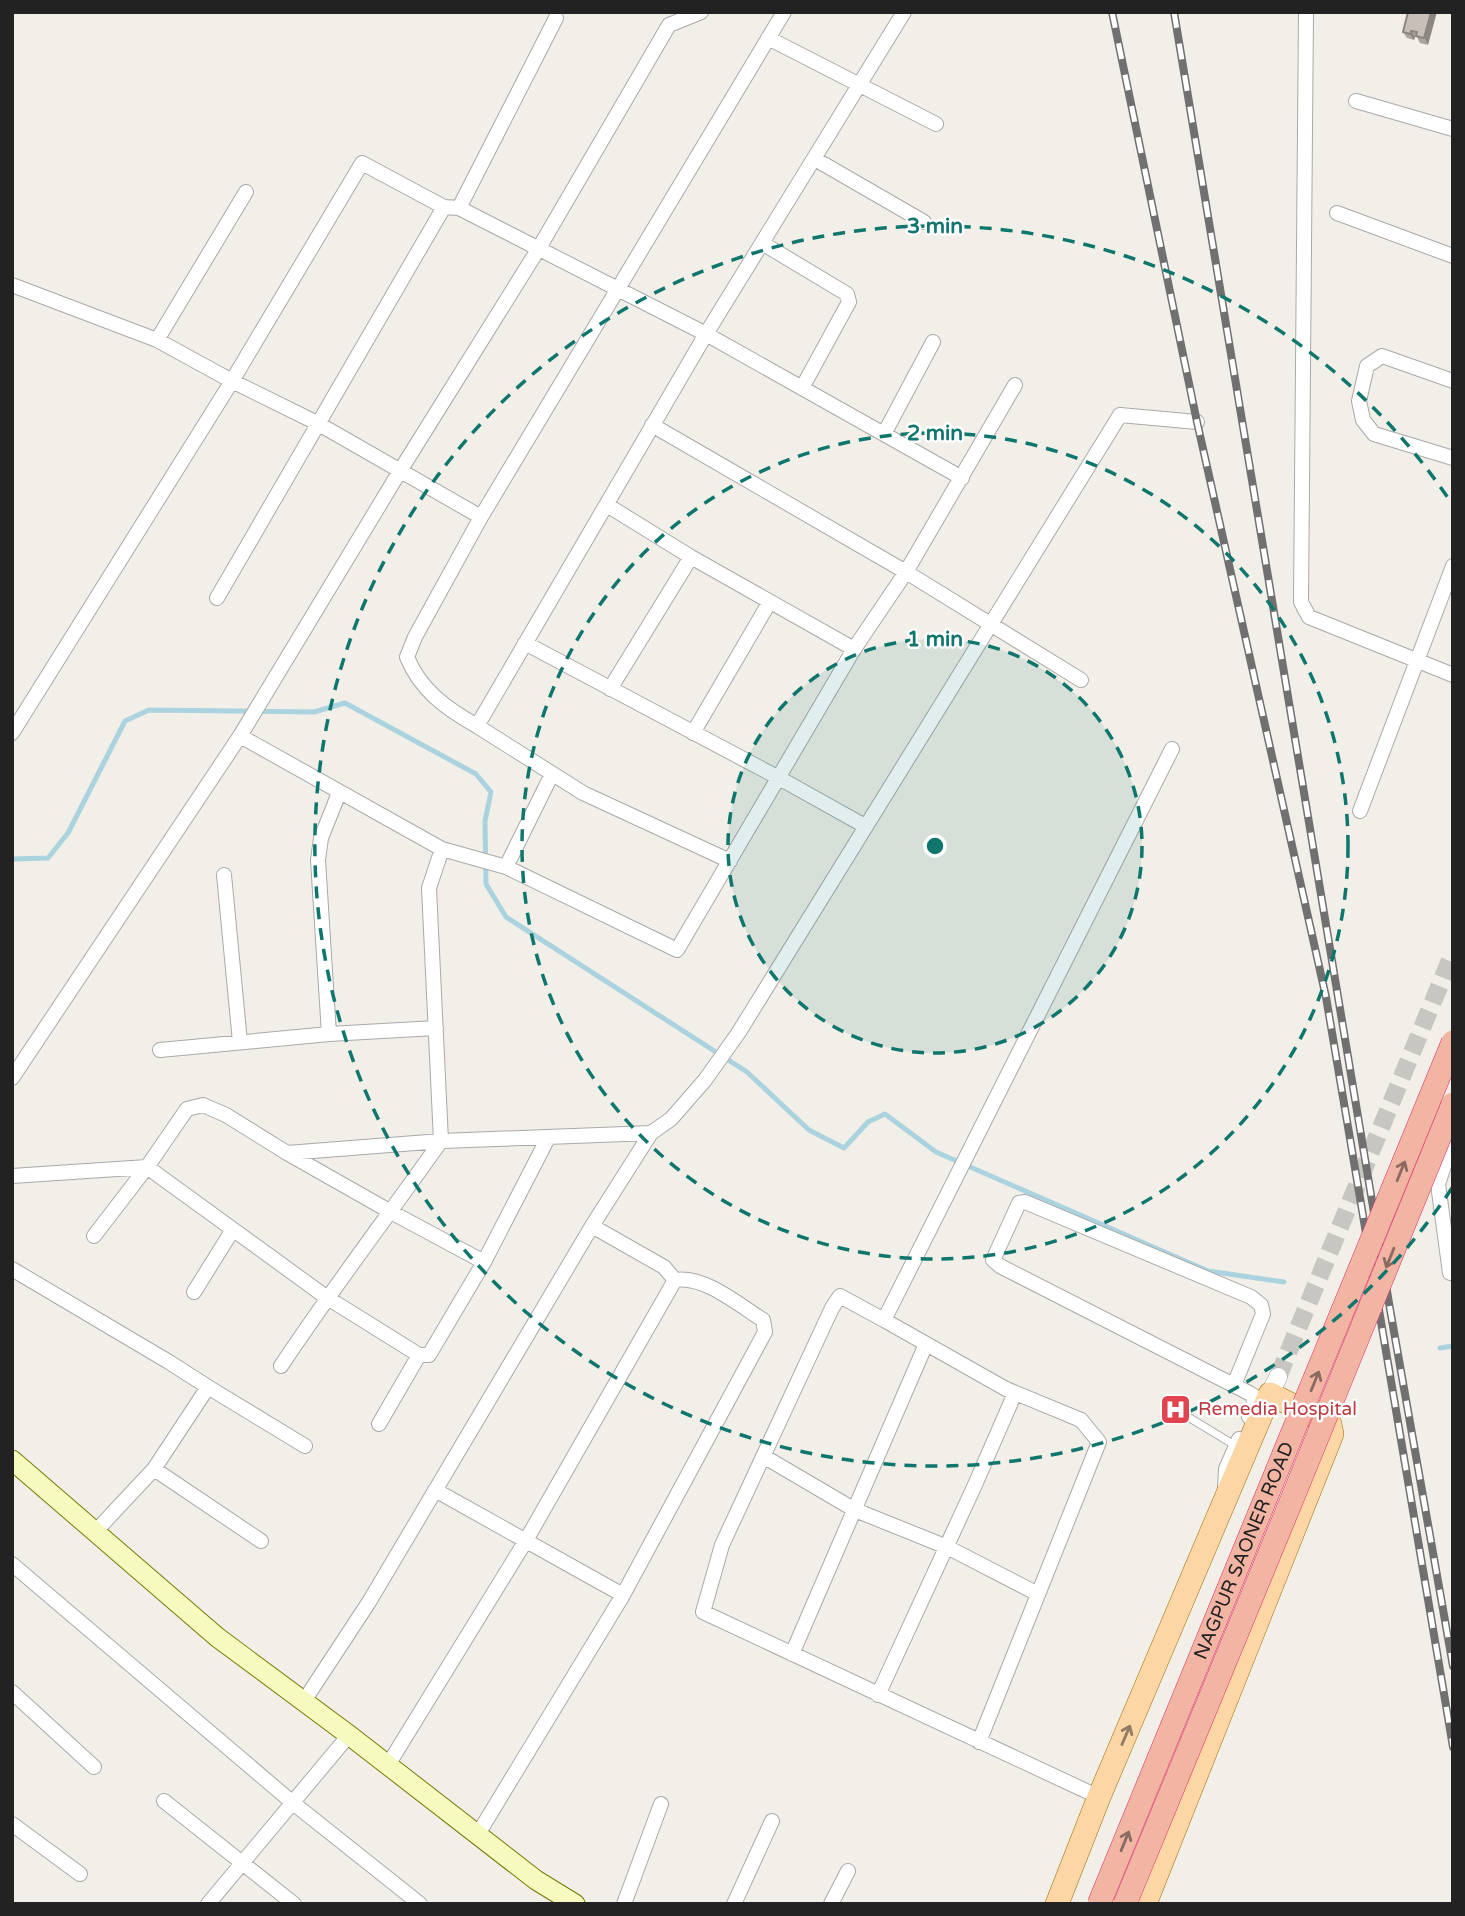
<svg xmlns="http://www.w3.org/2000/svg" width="1465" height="1916" font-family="'Varela Round',sans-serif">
  <rect width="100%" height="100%" fill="#f2efe9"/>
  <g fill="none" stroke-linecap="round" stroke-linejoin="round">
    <path stroke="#aad3df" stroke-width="5" d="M12 859 48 858 68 833 125 721 149 710 314 712 345 703 476 774 491 792 485 821 486 884 506 917 747 1072 809 1130 844 1148 868 1122 885 1114 936 1152 1208 1271 1284 1282
      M1440 1348 1453 1346"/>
    <path stroke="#c8c6c1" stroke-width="18" stroke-dasharray="18 9" stroke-linecap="butt" d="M1278 1377 1453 953"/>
    <defs>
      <path id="service" d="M1175 1409 1236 1446"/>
      <path id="minor" d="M784 12 481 517 415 637 407 657C420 690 447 709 477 726L706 334 904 12
        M1306 12 1301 602 1309 617 1453 675
        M768 38 936 124
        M1356 101 1453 129
        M815 159 924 222
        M459 208 556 18
        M1337 213 1453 256
        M762 243 847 294 849 302 802 388
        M12 285 157 340 232 381 317 423 481 517
        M157 340 246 192
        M1453 381 1382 356 1367 366 1359 401 1363 420 1374 434 1453 458
        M652 425 906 572 1081 680
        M884 434 933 342
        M607 505 691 557 854 649
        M217 598 444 207
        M525 643 779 778 865 826
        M610 689 691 557
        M477 726 583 793 730 861
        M12 733 232 381 362 163 444 207 459 208 706 334 962 478
        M693 733 769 603
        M240 736 442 849 506 867 677 950 854 649 906 572 1015 385
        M1360 811 1453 566
        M442 849 429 888 441 1141 651 1133
        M506 867 552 774
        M224 875 240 1042
        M329 1034 318 860 321 838 339 793
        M160 1050 329 1034 436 1028
        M12 1078 240 736 400 471 539 248 669 25 701 12
        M287 1153 391 1212 484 1262
        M12 1176 147 1167
        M94 1236 147 1167
        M12 1269 169 1362 208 1387 154 1469 95 1532
        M1450 1273 1438 1184 1453 1138
        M194 1292 232 1231
        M884 1320 1006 1389 1081 1420 1099 1442 979 1742
        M281 1366C332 1289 388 1216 441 1141L287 1153 226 1115 203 1105 187 1109 147 1167 326 1297 419 1355H429L484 1262 548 1138
        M1234 1385 1263 1314 1261 1305 1251 1297 1025 1202 1019 1203 993 1260 1000 1266 1249 1393 1254 1396 1253 1410 1249 1417
        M208 1387 305 1446
        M379 1424 419 1355
        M763 1456 855 1510 947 1547 1038 1594
        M154 1469 261 1541
        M1225 1489 1226 1469 1239 1439
        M435 1490 623 1595
        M12 1564 293 1803 420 1904
        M792 1654 926 1344
        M12 1692 94 1767
        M878 1695 974 1487 1015 1393
        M304 1701 369 1602 592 1226 651 1133 671 1119 705 1080 739 1032 1120 415 1197 422
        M388 1765 525 1542 675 1280 664 1267 592 1226
        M1099 1797 703 1612 722 1545 832 1308 840 1296 884 1320 1172 749
        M164 1801 294 1904
        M12 1824 80 1874
        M478 1834 623 1595 765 1332 763 1320C739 1305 704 1275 675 1280
        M208 1904 349 1735
        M624 1904 661 1804
        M734 1904 772 1821
        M831 1904 848 1871"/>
      <path id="tertiary" d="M1270 1394 1278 1377"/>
      <path id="secondary" d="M12 1460 217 1637 349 1735 536 1880 575 1904"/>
      <path id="primary" d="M1057 1904 1099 1797 1270 1394 1330 1424 1332 1434 1145 1904"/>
    </defs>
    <use href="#service" stroke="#a9a9a9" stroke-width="9"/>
    <use href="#minor" stroke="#a9a9a9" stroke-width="16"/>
    <use href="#tertiary" stroke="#a9a9a9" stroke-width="19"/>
    <use href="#secondary" stroke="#707d05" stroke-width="21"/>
    <use href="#primary" stroke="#a06b00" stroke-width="24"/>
    <use href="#service" stroke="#fff" stroke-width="7"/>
    <use href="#minor" stroke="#fff" stroke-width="14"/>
    <use href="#tertiary" stroke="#fff" stroke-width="18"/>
    <use href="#secondary" stroke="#f7fabf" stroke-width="19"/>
    <use href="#primary" stroke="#fcd6a4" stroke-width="23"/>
    <defs>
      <path id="rail" d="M1112 12 1197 422 1326 997 1453 1747
        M1174 12 1390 1309 1453 1666"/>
    </defs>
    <use href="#rail" stroke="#707070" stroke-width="8"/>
    <use href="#rail" stroke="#fff" stroke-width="5" stroke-dasharray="16" stroke-linecap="butt"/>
    <defs>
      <g id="trunk-bridge">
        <path id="s1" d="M1099 1904 1453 1042"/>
        <path d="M1125 1904 1295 1492 1453 1104"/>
      </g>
    </defs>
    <use href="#trunk-bridge" stroke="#dc2a67" stroke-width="24" stroke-linecap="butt"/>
    <use href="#trunk-bridge" stroke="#f2b4a3" stroke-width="23"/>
  </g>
  <path fill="#aba49e" d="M1408 12 1428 45 1420 43 1417 37H1415L1414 40 1407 38 1403 32Z"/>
  <path fill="#8b8681" d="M1431 12H1437L1428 45 1424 38Z
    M1411 31 1415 37 1414 40 1410 34Z"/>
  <path fill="#c7bfb8" stroke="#8b8681" stroke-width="2" d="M1408 12H1431L1424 38 1416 36 1417 32 1411 31 1410 34 1403 32Z"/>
  <defs><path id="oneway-shaft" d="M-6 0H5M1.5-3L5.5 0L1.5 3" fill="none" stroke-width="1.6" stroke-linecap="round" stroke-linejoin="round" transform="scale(1.75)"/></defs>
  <g stroke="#8a6b62">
    <use href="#oneway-shaft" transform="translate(1401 1171) rotate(-68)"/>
    <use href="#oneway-shaft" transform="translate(1390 1258) rotate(112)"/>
    <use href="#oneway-shaft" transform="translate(1315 1381) rotate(-68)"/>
    <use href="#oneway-shaft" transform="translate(1125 1841) rotate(-68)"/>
  </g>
  <use stroke="#8f7c63" href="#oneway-shaft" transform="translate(1126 1735) rotate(-67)"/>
  <circle cx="935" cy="846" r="207" fill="#0f766e" fill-opacity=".12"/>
  <g fill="none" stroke="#0f766e" stroke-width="3.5" stroke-dasharray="12 9">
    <circle cx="935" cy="846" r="207"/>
    <circle cx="935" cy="846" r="413"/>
    <path d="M1452 1188A620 620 0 1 1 1452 504"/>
  </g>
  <defs>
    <symbol id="hospital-square" viewBox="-11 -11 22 22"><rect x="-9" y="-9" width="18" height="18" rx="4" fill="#e0444e" stroke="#fff"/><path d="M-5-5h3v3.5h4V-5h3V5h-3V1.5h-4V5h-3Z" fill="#fff"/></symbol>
  </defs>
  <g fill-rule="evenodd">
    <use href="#hospital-square" x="1158" y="1392" width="35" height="35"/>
  </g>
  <g text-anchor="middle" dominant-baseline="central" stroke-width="5" stroke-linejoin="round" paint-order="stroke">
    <g font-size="19" fill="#be3a42" stroke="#fff" text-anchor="start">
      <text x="1198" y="1409">Remedia Hospital</text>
    </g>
    <g font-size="19" fill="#222" stroke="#fff">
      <text stroke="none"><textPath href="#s1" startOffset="382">NAGPUR SAONER ROAD</textPath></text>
    </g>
  </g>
  <circle cx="935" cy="846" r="10" fill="#0f766e" stroke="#fff" stroke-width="3.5"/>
  <g font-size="21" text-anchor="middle" font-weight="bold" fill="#0f766e" stroke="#fff" stroke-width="5" stroke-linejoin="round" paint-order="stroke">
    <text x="935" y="233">3 min</text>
    <text x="935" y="440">2 min</text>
    <text x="935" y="646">1 min</text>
  </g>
  <rect width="1465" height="1916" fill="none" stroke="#222222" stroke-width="28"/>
</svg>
